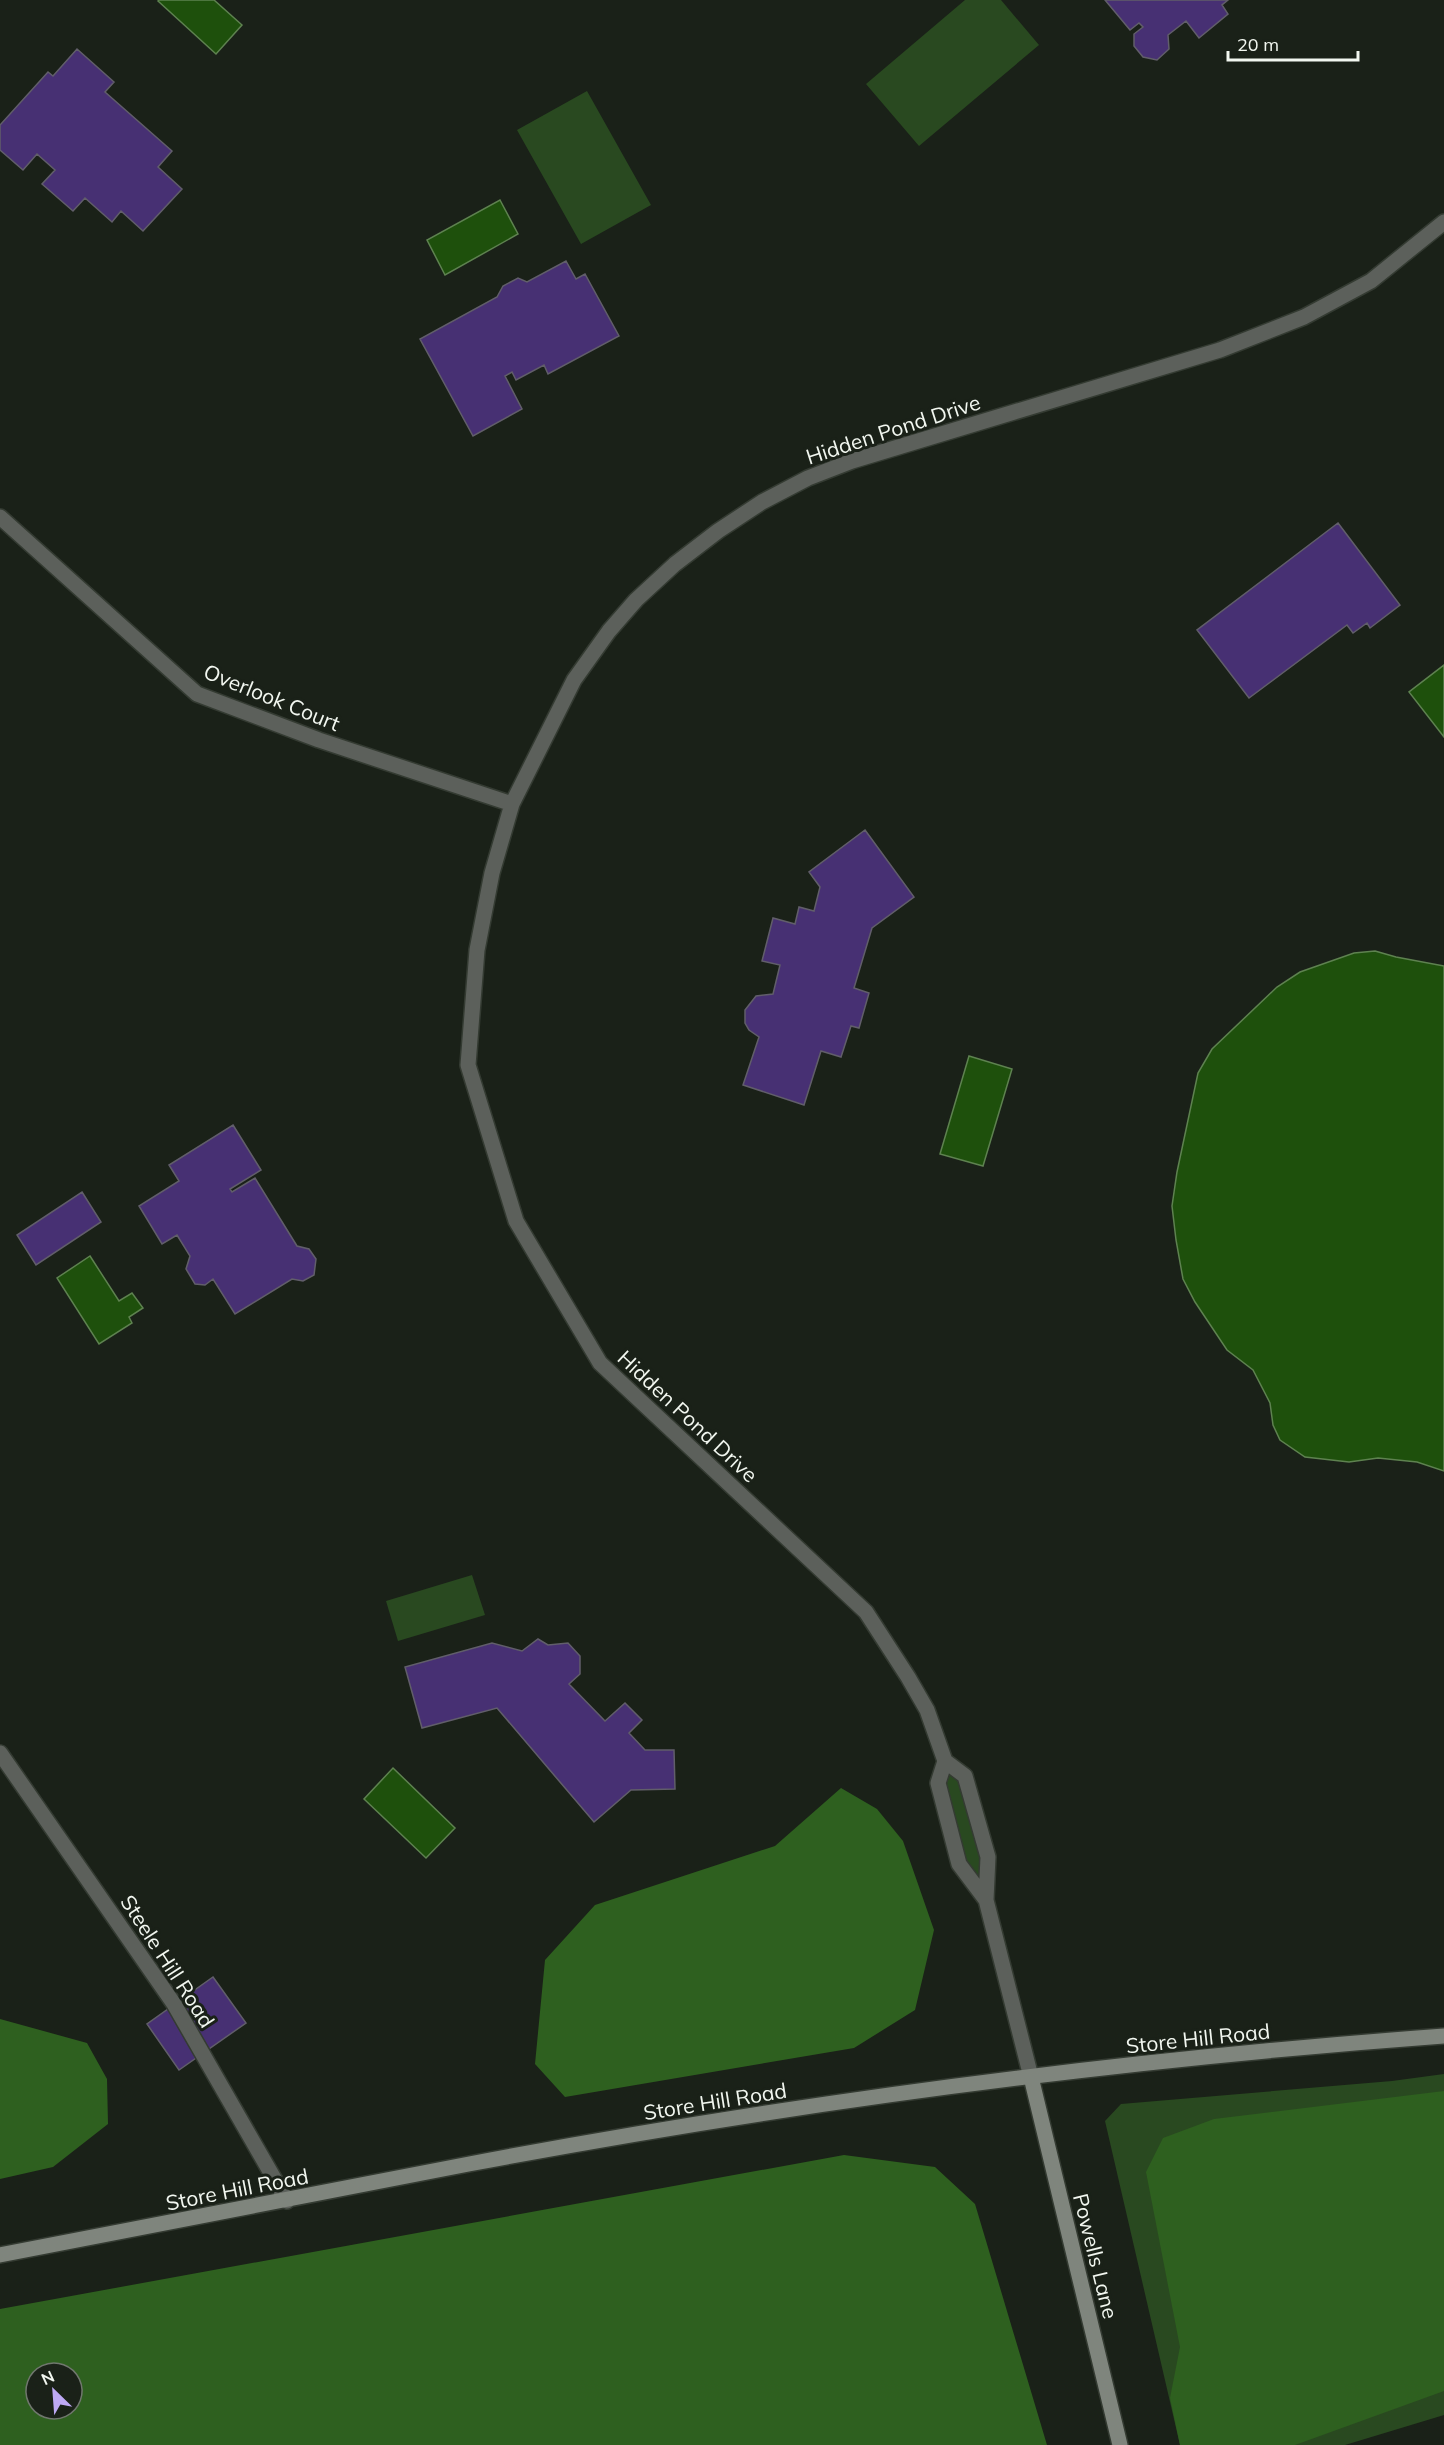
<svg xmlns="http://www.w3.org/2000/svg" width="1444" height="2445" font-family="Mulish,sans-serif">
  <rect width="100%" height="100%" fill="#1a2118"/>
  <path fill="#294920" d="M965 0H1001L1039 45 919 146 866 84Z
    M587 91 651 205 581 244 517 130Z
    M472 1575 485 1615 398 1641 386 1601Z
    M945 1761 965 1776 988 1857 986 1900 959 1864 938 1783Z
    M1444 2074V2415L1345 2445H1180L1105 2121 1121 2104 1392 2081Z"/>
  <path fill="#2e601f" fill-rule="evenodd" d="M841 1788 877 1809 903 1841 934 1930 915 2010 854 2048 565 2097 535 2064 545 1960 595 1905 775 1846Z
    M0 2019 87 2043 107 2079 108 2124 53 2167 0 2179Z
    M1444 2091V2391L1295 2445H1180L1170 2398 1180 2347 1146 2172 1163 2138 1214 2119Z
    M844 2155 935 2167 975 2204 1047 2445H0V2309ZM36 2373H72V2409H36Z"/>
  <path fill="#1e500c" stroke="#5e8250" stroke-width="1.5" d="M159 0H214L242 25 216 54 158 1Z
    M500 200 518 234 445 275 427 240Z
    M1444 665V737L1409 692Z
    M1375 951 1396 957 1444 966V1471L1417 1462 1378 1458 1349 1462 1305 1457 1280 1440 1273 1425 1270 1403 1253 1370 1227 1350 1195 1302 1183 1279 1176 1240 1172 1206 1177 1172 1198 1073 1212 1049 1277 987 1300 972 1354 953Z
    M969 1056 1012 1069 983 1166 940 1154Z
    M90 1256 119 1301 132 1293 143 1308 129 1317 132 1323 99 1344 57 1278Z
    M393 1768 455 1828 426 1858 364 1799Z"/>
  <path fill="#473073" stroke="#615e6a" stroke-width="1.5" d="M1105 0H1228L1222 5 1228 14 1199 38 1186 21 1168 35 1169 49 1157 60 1143 57 1134 46V34L1143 27 1139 23 1130 30Z
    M77 49 114 82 105 92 172 151 158 167 182 189 143 231 121 211 112 222 85 198 73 211 42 184 55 170 37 154 23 170 0 150V125L48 72 53 76Z
    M566 261 576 279 585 274 619 336 548 374 544 365 516 380 512 372 505 376 522 409 473 436 420 339 497 297 503 286 518 278 527 282Z
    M1338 523 1400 605 1370 628 1367 623 1353 633 1347 625 1249 698 1197 630Z
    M865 830 914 897 872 928 854 988 869 993 859 1028 851 1026 841 1057 821 1051 804 1105 743 1085 759 1037 749 1030 745 1023V1010L756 996 773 994 780 965 762 961 773 918 795 924 799 907 814 911 820 887 809 872Z
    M233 1125 261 1170 230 1189 232 1192 255 1178 297 1246 309 1249 316 1259 314 1275 303 1281 292 1279 235 1314 213 1279 205 1285 195 1284 186 1269 190 1256 177 1235 162 1244 139 1206 179 1181 169 1165Z
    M82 1192 101 1222 36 1265 17 1235Z
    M538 1639 548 1645 568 1643 580 1656V1674L569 1684 605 1721 625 1703 642 1720 629 1733 645 1750H674L675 1789 631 1790 594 1822 497 1708 422 1728 405 1667 492 1643 522 1651Z
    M213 1977 246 2023 179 2070 147 2024Z"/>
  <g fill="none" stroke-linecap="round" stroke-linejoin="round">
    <defs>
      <path id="street" d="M0 517 197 694 319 740 512 804
        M0 1753 174 2004 287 2201
        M945 1761 927 1710 908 1677 866 1612 600 1363 516 1221 468 1065 477 950 492 873 512 804 574 680 609 631 636 600 675 564 718 531 762 502 808 478 852 461 1220 350 1304 317 1371 281 1444 222
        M945 1761 965 1776 988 1857 986 1900 959 1864 938 1783Z
        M986 1900 1031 2077"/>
      <path id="secondary" d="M1031 2077 1120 2445
        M0 2255C156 2226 312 2194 469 2164 791 2103 1117 2060 1444 2036"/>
    </defs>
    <use href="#street" stroke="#343b32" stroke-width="18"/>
    <use href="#secondary" stroke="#343b32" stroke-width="18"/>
    <use href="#street" stroke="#5c605b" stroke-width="15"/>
    <use href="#secondary" stroke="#7f857d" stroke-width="15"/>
  </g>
  <g text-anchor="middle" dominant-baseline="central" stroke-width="6" stroke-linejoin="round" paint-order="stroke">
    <g font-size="21" fill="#f2f7f0" stroke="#1a2118">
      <text transform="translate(893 429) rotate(-18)">Hidden Pond Drive</text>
      <text transform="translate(272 697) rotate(22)">Overlook Court</text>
      <text transform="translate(688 1416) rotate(43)">Hidden Pond Drive</text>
      <text transform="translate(168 1961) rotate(57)">Steele Hill Road</text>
      <text transform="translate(1198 2038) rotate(-6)">Store Hill Road</text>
      <text transform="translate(715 2101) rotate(-9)">Store Hill Road</text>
      <text transform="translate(237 2189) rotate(-11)">Store Hill Road</text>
      <text transform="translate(1096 2256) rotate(76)">Powells Lane</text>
    </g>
  </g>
  <g transform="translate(54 2391) rotate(335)"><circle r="28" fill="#1a2118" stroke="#70776e" stroke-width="1.5"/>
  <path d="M0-4.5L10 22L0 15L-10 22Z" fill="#bea9f4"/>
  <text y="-9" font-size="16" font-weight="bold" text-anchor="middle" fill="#f2f7f0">N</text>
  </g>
  <path d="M1228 51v9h130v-9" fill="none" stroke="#f2f7f0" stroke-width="3"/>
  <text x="1237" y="51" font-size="18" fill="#f2f7f0" stroke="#1a2118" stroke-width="4.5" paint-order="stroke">20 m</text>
</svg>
